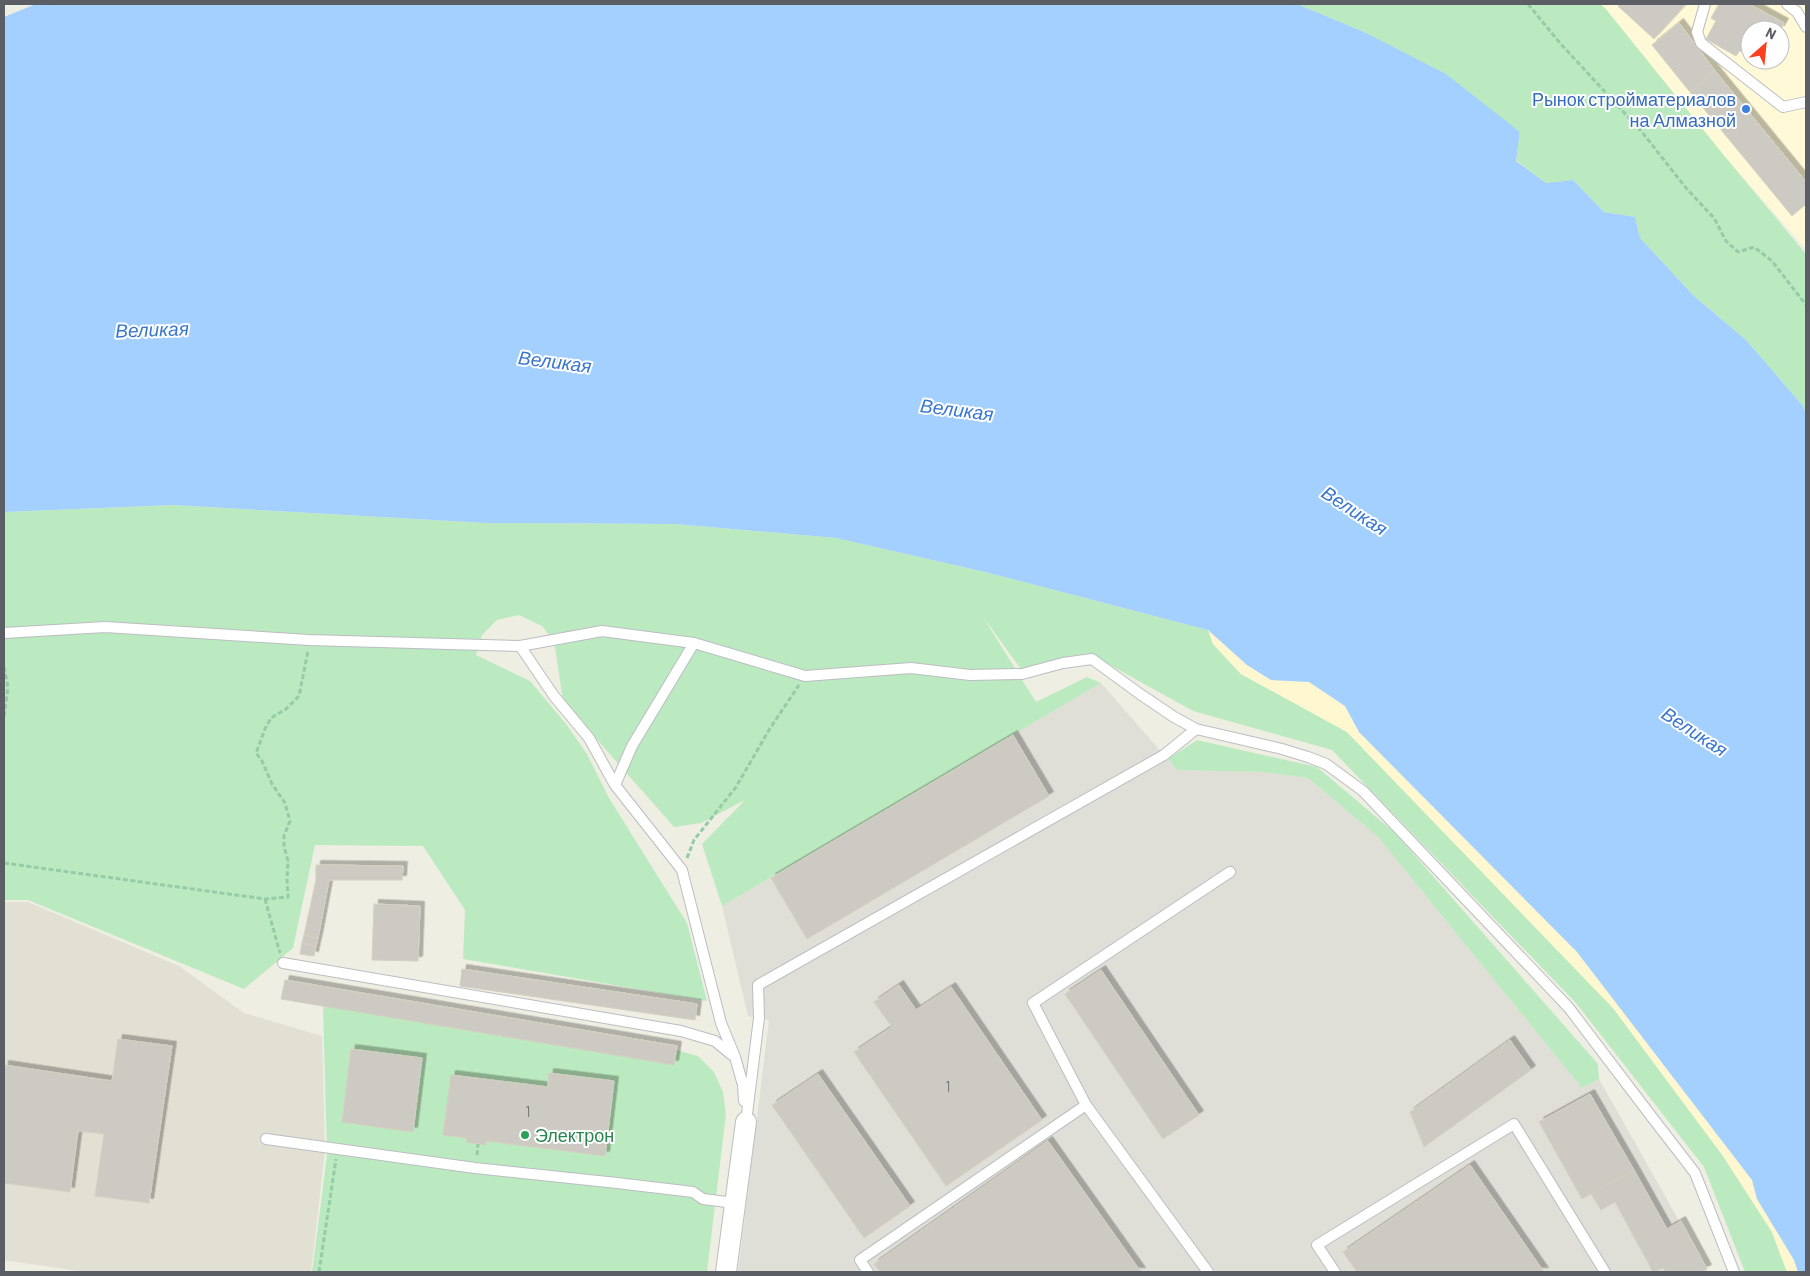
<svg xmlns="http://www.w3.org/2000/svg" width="1810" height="1276" font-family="Barlow,sans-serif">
  <defs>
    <filter id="shadow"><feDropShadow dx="4.5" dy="-4.5" stdDeviation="0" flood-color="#0004"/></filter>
  </defs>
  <rect width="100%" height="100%" fill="#efeee3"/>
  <path fill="#fff9d8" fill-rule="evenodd" d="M1600 4H1806V249L1726 158 1605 8ZM1750 30H1780V60H1750Z"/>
  <path fill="#e0dfd7" d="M1101 683 1177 770 1263 772 1308 778 1378 837 1582 1088 1599 1079 1708 1272H738L769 1020 748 1016 722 906Z"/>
  <path fill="#e2e0d3" d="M4 902H28L179 966 244 1013 322 1036 325 1151 311 1272H85L4 1260Z"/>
  <path fill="#bceac0" d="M1297 4H1600L1605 8 1726 158 1806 254V414L1803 406 1746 340 1694 296 1640 238 1635 217 1604 212 1573 180 1546 183 1516 160 1520 132 1364 32Z
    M173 505 486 523 675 524 836 538 985 572 1208 630 1213 644 1241 674 1347 732 1613 1008 1723 1156 1772 1232 1787 1272H1745L1704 1167 1576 1003 1332 750 1193 711 1092 655 1021 669 983 617 1036 702 1087 677 1101 683 722 906 702 844 745 800 701 823 674 827 563 701 554 641 542 626 519 615 497 620 482 635 476 655 530 681 566 724 587 754 609 798 687 923 707 1001 463 959 465 910 423 846 315 845 293 948 244 989 28 900H4V512Z
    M1197 740 1317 767 1395 833 1598 1064 1599 1079 1582 1088 1378 837 1308 778 1263 772 1177 770 1168 759Z
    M323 1006 676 1050 698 1056 714 1072 723 1092 726 1114 707 1272H312L327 1155Z"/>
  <path fill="#fef7cf" d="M1208 630 1247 665 1271 680 1309 682 1345 706 1359 732 1577 952 1752 1180 1757 1199 1794 1260 1798 1272H1787L1772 1232 1723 1156 1613 1008 1347 732 1241 674 1213 644Z"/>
  <path fill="#a3d0ff" d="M36 4H1297L1364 32 1446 74 1520 132 1516 161 1546 183 1573 180 1604 212 1635 217 1640 238 1694 296 1746 340 1803 406 1806 414V1272H1798L1794 1260 1757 1199 1752 1180 1577 952 1359 732 1345 706 1309 682 1271 680 1247 665 1208 630 985 572 836 538 675 524 486 523 173 505 4 512V17Z"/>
  <path fill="#cccac2" stroke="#d5d0c0" filter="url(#shadow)" d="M1620 4H1686L1654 39 1618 6Z
    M1719 4H1749L1784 23 1780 30H1750V49L1743 45 1736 56 1706 39 1716 21 1711 18Z
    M1679 23 1715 71 1690 92 1652 45Z
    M1715 71 1806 182V204L1792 216 1690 92Z
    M1013 735 1049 796 807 939 771 878Z
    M316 865 403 866 402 880H329L318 938 304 935 316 880Z
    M374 904 420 906 418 961 372 960Z
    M304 935 318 938 316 946 302 943Z
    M302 943 316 946 314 956 300 954Z
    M462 969 697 1004 695 1020 460 986Z
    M1101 970 1199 1115 1163 1139 1065 994Z
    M285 980 677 1046 674 1065 281 999Z
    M899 985 916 1010 951 987 1042 1120 946 1186 854 1052 892 1027 874 1002Z
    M118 1039 172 1046 149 1203 95 1196 104 1134 78 1131 70 1192 4 1183V1065L112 1081Z
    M1510 1040 1531 1070 1424 1147 1410 1112Z
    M351 1049 422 1058 413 1132 342 1122Z
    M549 1073 614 1081 605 1156 486 1141V1145L466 1142 467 1138 443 1135 451 1075 548 1087Z
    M818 1074 910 1206 864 1238 772 1105Z
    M1590 1094 1634 1170 1582 1199 1539 1122Z
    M1048 1141 1141 1272H880L874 1264Z
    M1470 1165 1544 1272H1357L1343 1252Z
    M1634 1170 1667 1229 1681 1221 1707 1269 1700 1272H1666L1663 1268 1653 1272 1615 1202 1601 1210 1591 1194Z"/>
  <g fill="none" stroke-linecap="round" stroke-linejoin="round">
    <defs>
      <path id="lane" d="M1705 4 1697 32 1701 43 1783 107 1806 102
        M1787 4 1797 12 1806 27
        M4 633 105 627 309 640 520 646 602 631 694 643 805 676 911 668 970 675 1022 674 1063 663 1092 659 1140 694 1174 717 1196 729 1282 749 1308 757 1326 764 1363 791 1569 1008 1648 1112 1695 1173 1734 1272
        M520 646 554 696 589 738 615 785 682 870 721 1023 735 1057 743 1085 744 1101
        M615 785 632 746 694 643
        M283 963 681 1031 715 1041 732 1055
        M1086 1105 1033 1003 1230 872
        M746 1122 759 1018 758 985 1164 755 1196 729
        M266 1139 475 1168 617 1183 693 1192 703 1199 735 1203
        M868 1272 860 1260 1086 1105 1208 1272
        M1335 1272 1317 1245 1514 1124 1605 1272"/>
      <path id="street" d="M726 1272 746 1122"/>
    </defs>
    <use href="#lane" stroke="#bbbdc3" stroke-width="12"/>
    <use href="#street" stroke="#bbbdc3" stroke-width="22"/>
    <path stroke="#95cba8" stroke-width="3" stroke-dasharray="5 2.5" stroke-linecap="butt" d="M1528 4 1559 42 1642 132 1686 188 1714 218 1726 241 1738 252 1754 247 1772 261 1806 305
      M4 667 8 687 4 717
      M687 858 694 840 736 787 769 730 799 685
      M4 863 265 899 288 897 287 879 288 861 284 846V836L290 821 285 803 272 784 262 761 256 753 265 729 271 718 286 709 299 696 308 651
      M265 899 280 953
      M477 1155 478 1144
      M319 1272 336 1159"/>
    <use href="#lane" stroke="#fff" stroke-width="10"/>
    <use href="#street" stroke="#fff" stroke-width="20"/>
  </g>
  <circle fill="#3f7fe0" stroke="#fff" stroke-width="2" cx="1746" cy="109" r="5"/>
  <circle fill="#2e9e5b" stroke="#fff" stroke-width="2" cx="525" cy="1135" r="5"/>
  <g text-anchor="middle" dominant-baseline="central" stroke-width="4" stroke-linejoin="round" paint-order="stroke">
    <g font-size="15" fill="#777a7c">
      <text x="948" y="1086">1</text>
      <text x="528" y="1111">1</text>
    </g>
    <g font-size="18" fill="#366cbe" stroke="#fff" text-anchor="end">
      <text x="1736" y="99">Рынок стройматериалов<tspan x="1736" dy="21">на Алмазной</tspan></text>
    </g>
    <g font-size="18" fill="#27864d" stroke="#fff" text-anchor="start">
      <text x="535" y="1135">Электрон</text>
    </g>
    <g font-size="19" font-style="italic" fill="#3976cf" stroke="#fff">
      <text transform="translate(152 329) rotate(-2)">Великая</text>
      <text transform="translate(555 361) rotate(7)">Великая</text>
      <text transform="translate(957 409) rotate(7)">Великая</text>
      <text transform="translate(1355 510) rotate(33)">Великая</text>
      <text transform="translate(1695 731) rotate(33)">Великая</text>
    </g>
  </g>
  <rect width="1810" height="1276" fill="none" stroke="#5b5f65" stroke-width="10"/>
  <g transform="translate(1765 45) rotate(27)"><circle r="24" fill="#ffffff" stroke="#bdbfc1"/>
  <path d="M0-4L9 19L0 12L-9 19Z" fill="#fb401d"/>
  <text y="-8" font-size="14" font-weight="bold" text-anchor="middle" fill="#5b5f65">N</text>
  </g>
</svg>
